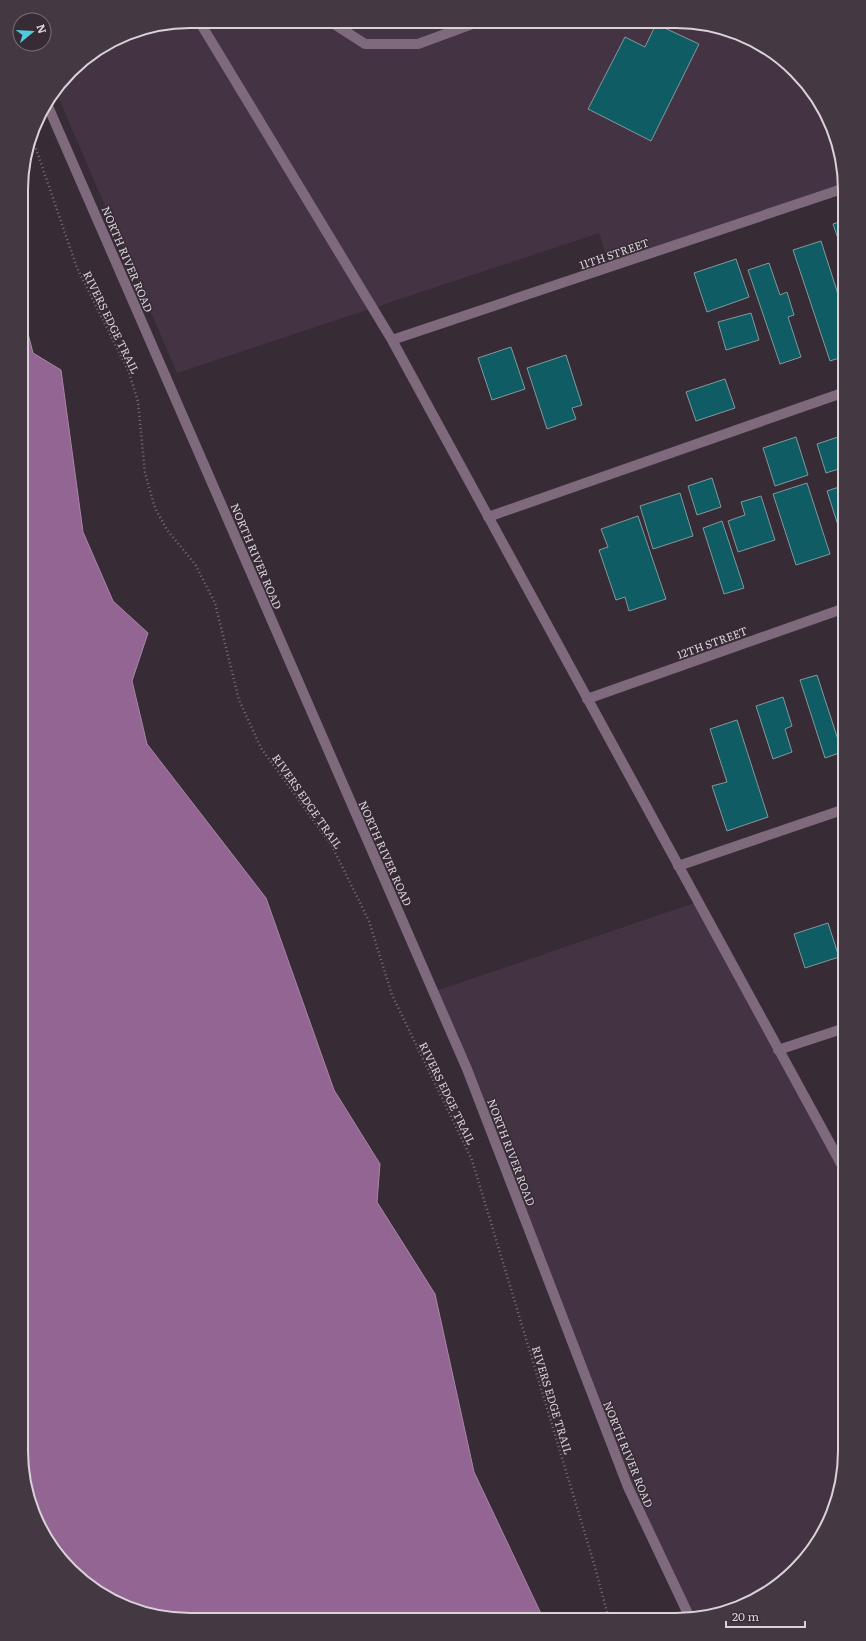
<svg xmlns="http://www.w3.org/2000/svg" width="866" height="1641" font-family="Literata,serif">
  <rect width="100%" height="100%" fill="#372b36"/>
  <path fill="#443343" d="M190 21 709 24 751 38 787 63 816 96 836 135 845 188 610 267 599 233 177 373 56 92 78 63 126 34Z
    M697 902 845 1176V1462L832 1515 810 1554 770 1591 731 1611 690 1618 628 1487 433 992Z"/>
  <path fill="#936592" stroke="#a886a7" d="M22 310 33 353 61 370 83 532 113 601 148 633 132 681 147 744 266 898 334 1090 380 1164 377 1202 435 1294 474 1472 544 1620 168 1619 125 1607 79 1578 50 1545 30 1506 21 1451Z"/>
  <path fill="#0f5c64" stroke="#82989b" d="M656 24 699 44 651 141 588 109 625 37 645 47Z
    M845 220V259L833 224Z
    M821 241 845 316V356L830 361 793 250Z
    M736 259 749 297 707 312 694 273Z
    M769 263 780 295 787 292 794 315 788 317 801 357 780 364 748 270Z
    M751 313 759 340 726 350 718 322Z
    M511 347 525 389 492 400 478 358Z
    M566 355 582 405 572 408 576 419 547 429 527 368Z
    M725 379 735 408 696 421 686 392Z
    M844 435 845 467 826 473 817 444Z
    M796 437 808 475 775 486 763 448Z
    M712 478 721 507 697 515 688 486Z
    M807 483 830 554 796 565 773 494Z
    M845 485V547L827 491Z
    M680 493 693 536 653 549 640 506Z
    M761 496 775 540 738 552 728 521 745 515 741 502Z
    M638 516 666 599 629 611 625 597 616 600 599 550 608 547 601 529Z
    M722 521 744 588 724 594 703 528Z
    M817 675 842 752 825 758 800 680Z
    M783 697 792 726 785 729 792 752 773 759 756 706Z
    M737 720 768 817 727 831 712 786 727 782 710 729Z
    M828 923 839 957 805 968 794 934Z"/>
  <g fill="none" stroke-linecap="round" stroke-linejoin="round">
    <path stroke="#796f78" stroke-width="2.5" stroke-dasharray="1 3" stroke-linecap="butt" d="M32 137 77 268 129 372 138 402 145 473 155 508 167 530 195 564 215 603 239 700 261 748 332 846 369 921 392 995 472 1160 595 1567 609 1620"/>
    <path stroke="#7e697d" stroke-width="10" d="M199 21 392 340 845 1171
      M331 22 365 44H418L475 23
      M47 104 467 1069 628 1487 690 1618
      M392 340 845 188
      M488 517 845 392
      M587 699 845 608
      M678 866 845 809
      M778 1050 845 1028"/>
  </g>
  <g text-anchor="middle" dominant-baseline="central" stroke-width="3" stroke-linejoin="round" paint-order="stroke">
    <g font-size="11" fill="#dad2d9" stroke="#372b36">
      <text transform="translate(614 253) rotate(-19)">11TH STREET</text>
      <text transform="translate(128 259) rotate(67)">NORTH RIVER ROAD</text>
      <text transform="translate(112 322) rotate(64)">RIVERS EDGE TRAIL</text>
      <text transform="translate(257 556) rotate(67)">NORTH RIVER ROAD</text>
      <text transform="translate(712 642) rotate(-20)">12TH STREET</text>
      <text transform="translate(308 801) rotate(55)">RIVERS EDGE TRAIL</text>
      <text transform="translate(386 853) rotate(66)">NORTH RIVER ROAD</text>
      <text transform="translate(448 1093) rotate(64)">RIVERS EDGE TRAIL</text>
      <text transform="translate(512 1152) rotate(69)">NORTH RIVER ROAD</text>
      <text transform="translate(553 1400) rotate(73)">RIVERS EDGE TRAIL</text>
      <text transform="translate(629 1454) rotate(68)">NORTH RIVER ROAD</text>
    </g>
  </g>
  <path d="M0 0H866V1641H0ZM190 28H676A162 162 0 0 1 838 190V1451A162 162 0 0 1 676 1613H190A162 162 0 0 1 28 1451V190A162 162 0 0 1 190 28Z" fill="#443843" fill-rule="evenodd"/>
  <path fill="none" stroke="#dad2d9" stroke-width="2" d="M190 28H676A162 162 0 0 1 838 190V1451A162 162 0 0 1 676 1613H190A162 162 0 0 1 28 1451V190A162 162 0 0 1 190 28Z"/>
  <g transform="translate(32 32) rotate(72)"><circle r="19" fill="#372b36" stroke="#786e77"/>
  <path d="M0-3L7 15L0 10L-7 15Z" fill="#53cbda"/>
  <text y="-6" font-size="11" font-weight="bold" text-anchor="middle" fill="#dad2d9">N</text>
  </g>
  <path d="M726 1621v6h79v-6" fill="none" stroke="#dad2d9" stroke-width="2"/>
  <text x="732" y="1621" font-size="12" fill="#dad2d9" stroke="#372b36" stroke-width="3" paint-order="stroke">20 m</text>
</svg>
